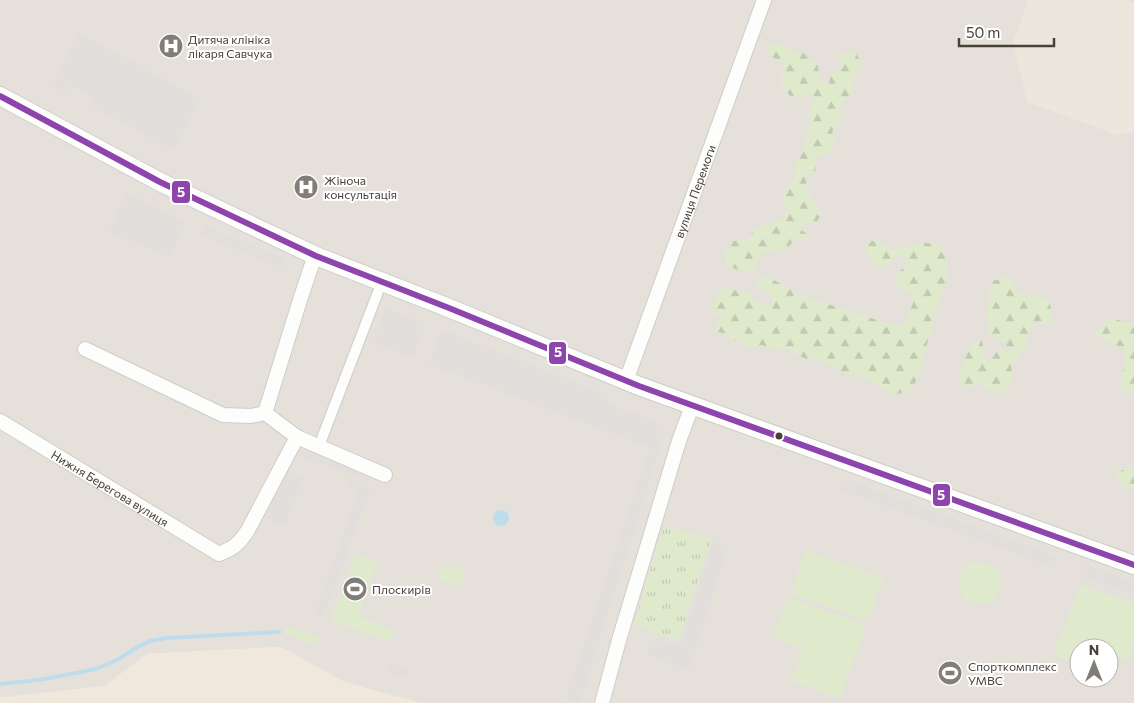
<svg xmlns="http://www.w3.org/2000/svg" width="1134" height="703" font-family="Commissioner,sans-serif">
  <defs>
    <pattern id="forest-firs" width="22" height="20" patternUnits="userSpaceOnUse" patternTransform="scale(1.25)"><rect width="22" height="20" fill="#dfeacd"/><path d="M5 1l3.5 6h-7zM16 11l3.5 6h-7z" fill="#c1cab1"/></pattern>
    <pattern id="park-tufts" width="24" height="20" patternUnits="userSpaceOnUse" patternTransform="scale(1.25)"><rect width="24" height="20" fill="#dfeacd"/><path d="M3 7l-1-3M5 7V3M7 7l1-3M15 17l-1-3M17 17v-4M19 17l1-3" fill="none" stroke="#c1cab1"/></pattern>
  </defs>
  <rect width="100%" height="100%" fill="#f1efec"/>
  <path fill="#e5e1da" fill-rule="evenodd" d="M0 0H757L623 374 319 251 162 177 0 89Z
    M770 0H1134V558L634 378Z
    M0 103 157 187 1134 572V703H420L344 682 281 647 147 654 105 686 0 698ZM1079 648H1109V678H1079Z"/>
  <path fill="#f0e7dd" d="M281 647 344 682 420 703H0V698L105 686 147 654Z"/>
  <path fill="#ebe7dc" d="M1028 0H1125L1134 3V132L1118 135 1027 102 1013 43Z"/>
  <path fill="#dfeacd" d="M805 551 883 578 868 621 791 594Z
    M356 553 378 561 358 616 394 630 389 642 331 620Z
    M975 561 997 568 1001 579 995 601 986 605 963 599 958 586 963 567Z
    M444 564 466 571 460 588 438 579Z
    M1081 585 1134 604V653L1131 652 1128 660 1109 654V648H1079V665L1053 655Z
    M788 597 866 625 840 698 792 681 803 649 774 638Z
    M288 626 319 638 316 646 285 633Z"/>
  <path fill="url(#forest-firs)" d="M776 44 805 54 818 66 819 80 829 86 830 74 844 67 836 55 855 51 863 66 855 72C854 91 853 94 838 105L843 117 832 132 837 139C833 150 830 154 818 156L815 172 806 175C804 190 813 201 822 213L816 223 803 224 801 230 809 235 805 240 794 241 787 248 761 253 755 269C744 273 737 270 726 265L724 255 733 241 749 240 753 229 784 218 788 210 784 201V190L795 179 794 166 801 154 810 129 809 112 814 99 812 93 803 98H792L782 87 783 63 769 55 768 47Z
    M868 241H881L893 249H900L926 243 936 244 944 250 948 267 944 287 916 381 912 390 894 395 854 372 850 376 817 359 809 360 795 354 788 348 775 350 762 345 748 348 741 345 738 341 728 338 730 334 717 332 714 324 724 318 722 314 715 315 711 308 721 288 747 292 761 303 773 304 771 294 758 287 757 277H769L800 295 883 322 899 325 906 322 915 297 909 292 898 287 895 276 906 265 907 258 898 255 885 266 875 267 871 257 865 250Z
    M1009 276C1021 302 1027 293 1049 300L1053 316 1048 324 1032 321 1025 346 1011 367 1013 375 1008 391 1001 395 987 389 980 383 968 388 959 382C961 367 966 353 975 341L982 340 984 355 988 363 1000 348 1010 353 1013 350 989 333 986 313 993 281Z
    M1112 318 1134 325V395L1119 388 1127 351 1094 334Z
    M1134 466V490L1125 487 1114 473Z"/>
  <path fill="url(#park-tufts)" d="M664 525 711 540 678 641 634 625Z"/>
  <path fill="#e1dedc" d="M79 32 201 99 173 151 90 105 93 98 71 86 66 93 53 85Z
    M127 192 187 222 170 259 109 231Z
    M206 226 286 259 282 268 201 235Z
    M386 307 426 324 413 358 373 343Z
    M441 329 610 396 608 404 656 421 662 426 665 433 580 703 565 698 650 448 428 364Z
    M304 447 371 472 368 482 300 456Z
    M285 471 303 478 285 526 265 518Z
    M842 478 1059 557 1054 568 838 489Z
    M350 479 371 488 324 617 315 613 359 489 348 485Z
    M713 541 729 546 689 670 646 655 652 638 679 647Z
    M1084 564 1134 582V595L1080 576Z
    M390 663 409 670 406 678 387 671Z"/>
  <path fill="#bfdced" d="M493 518a8 8 0 1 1 16 0a8 8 0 1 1-16 0Z"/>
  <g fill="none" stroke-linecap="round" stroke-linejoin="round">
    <path stroke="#bfdced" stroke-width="4" d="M0 684 39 680 96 669 119 659 137 647 150 641 166 638 279 632"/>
    <defs>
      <path id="pedestrian" d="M319 446 378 292"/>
      <g id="minor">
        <path d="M85 349 223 415 251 416 265 413"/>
        <path id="s1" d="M626 381 764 0"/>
        <path id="s2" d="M0 421 219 554C234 548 239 544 248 530L297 437 265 413 300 300 312 264 316 256"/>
        <path d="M297 437 385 475"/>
        <path d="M602 703 619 640 679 441 692 406"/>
      </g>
      <path id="tertiary" d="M0 96 160 182 316 256 449 308 639 386 1134 565"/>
    </defs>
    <use href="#pedestrian" stroke="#cfcdc9" stroke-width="12"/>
    <use href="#minor" stroke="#cfcdc9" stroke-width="16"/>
    <use href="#tertiary" stroke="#cfcdc9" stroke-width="20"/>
    <use href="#pedestrian" stroke="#fdfdfc" stroke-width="10"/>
    <use href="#minor" stroke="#fdfdfc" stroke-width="14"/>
    <use href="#tertiary" stroke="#fdfdfc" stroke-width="18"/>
    <defs>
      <path id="bus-1" d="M0 96 160 182 316 256 449 308 639 386 1134 565"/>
    </defs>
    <use href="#bus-1" stroke="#fff" stroke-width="10"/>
    <use href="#bus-1" stroke="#8e44ad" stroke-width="6"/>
  </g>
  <defs>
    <symbol id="hospital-disc" viewBox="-11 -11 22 22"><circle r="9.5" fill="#827e77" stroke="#fff"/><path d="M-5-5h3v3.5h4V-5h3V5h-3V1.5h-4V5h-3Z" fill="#fff"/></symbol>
    <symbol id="stadium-disc" viewBox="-11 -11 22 22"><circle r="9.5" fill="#827e77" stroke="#fff"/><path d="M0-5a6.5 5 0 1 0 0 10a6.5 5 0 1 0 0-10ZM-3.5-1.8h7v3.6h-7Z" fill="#fff"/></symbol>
  </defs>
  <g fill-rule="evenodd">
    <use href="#hospital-disc" x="157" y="32" width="28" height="28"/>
    <use href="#hospital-disc" x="292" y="173" width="28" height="28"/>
    <use href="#stadium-disc" x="341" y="575" width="28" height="28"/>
    <use href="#stadium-disc" x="936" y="659" width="28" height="28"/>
  </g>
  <circle fill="#474138" stroke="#fff" stroke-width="2" cx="779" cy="436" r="4.5"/>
  <g text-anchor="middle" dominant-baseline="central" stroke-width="4" stroke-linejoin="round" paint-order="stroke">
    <g font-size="12" fill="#474138" stroke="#fff" text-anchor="start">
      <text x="188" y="39">Дитяча клініка<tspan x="188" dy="14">лікаря Савчука</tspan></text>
      <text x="324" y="180">Жіноча<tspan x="324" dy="14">консультація</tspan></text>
      <text x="372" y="589">Плоскирів</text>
      <text x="968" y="666">Спорткомплекс<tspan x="968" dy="14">УМВС</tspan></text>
    </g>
    <g font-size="12" fill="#474138" stroke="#fff">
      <text stroke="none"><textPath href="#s1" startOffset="202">вулиця Перемоги</textPath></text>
      <text stroke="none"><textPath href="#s2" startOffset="129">Нижня Берегова вулиця</textPath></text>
    </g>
  </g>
  <g stroke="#fff" stroke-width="2">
    <rect x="171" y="180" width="20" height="24" rx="5" fill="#8e44ad"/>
    <rect x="548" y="341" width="19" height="24" rx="5" fill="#8e44ad"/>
    <rect x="932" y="483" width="19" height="24" rx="5" fill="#8e44ad"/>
  </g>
  <g font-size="14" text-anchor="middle" font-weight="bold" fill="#fff">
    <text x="181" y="197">5</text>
    <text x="558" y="357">5</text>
    <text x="941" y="500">5</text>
  </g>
  <g transform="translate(1094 663)"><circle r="24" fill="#ffffff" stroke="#b5b3af"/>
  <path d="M0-4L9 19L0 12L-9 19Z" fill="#827e77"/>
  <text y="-8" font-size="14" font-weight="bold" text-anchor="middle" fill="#474138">N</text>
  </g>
  <path d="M959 38v8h95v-8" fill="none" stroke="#474138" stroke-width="2.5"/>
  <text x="966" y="38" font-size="15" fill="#474138" stroke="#ffffff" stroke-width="4" paint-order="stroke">50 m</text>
</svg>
